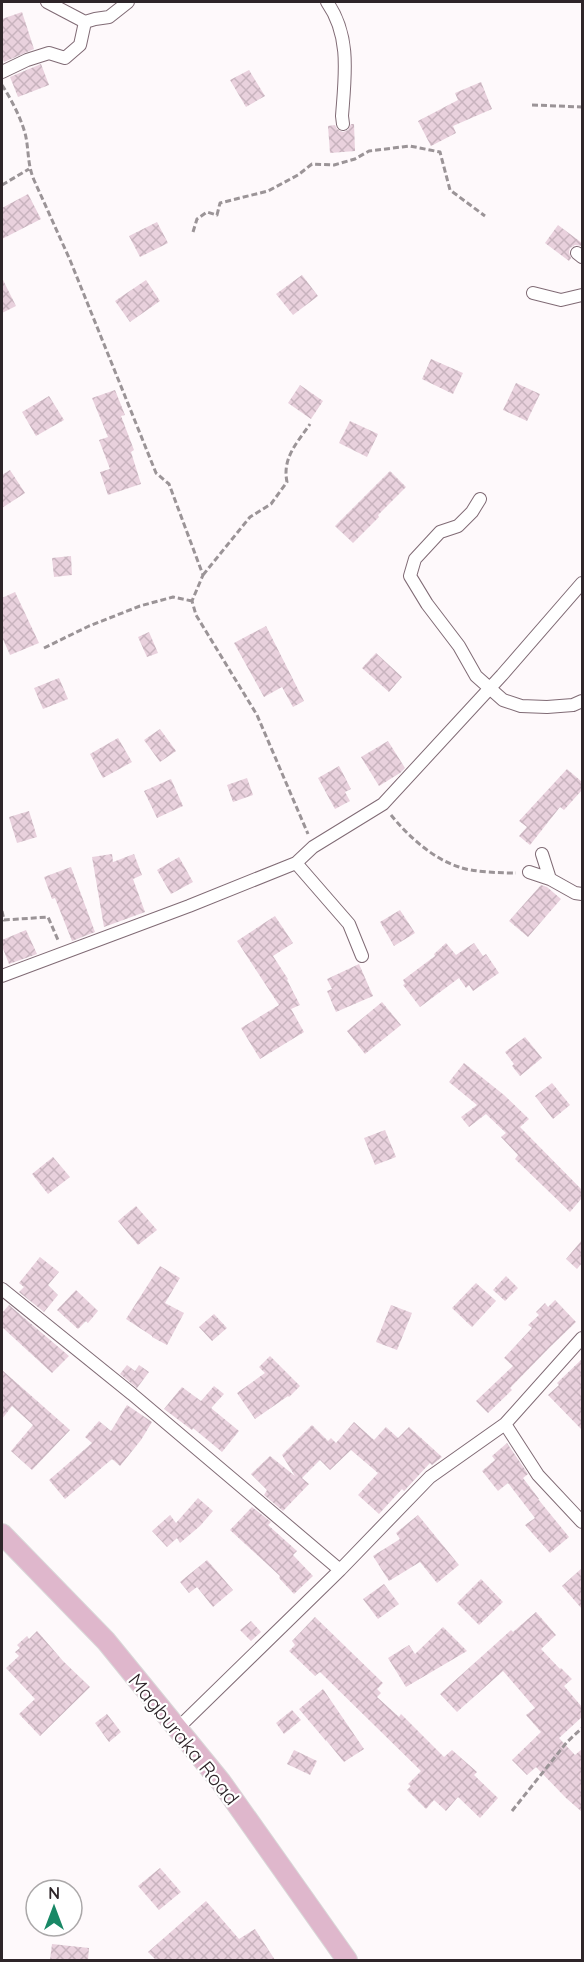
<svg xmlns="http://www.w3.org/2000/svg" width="584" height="1962" font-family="Quicksand,sans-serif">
  <defs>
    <pattern id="building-cross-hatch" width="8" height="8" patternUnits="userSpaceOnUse" patternTransform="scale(1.5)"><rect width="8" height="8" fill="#e9d1dd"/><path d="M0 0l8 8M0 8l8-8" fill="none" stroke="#c8b3be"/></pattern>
  </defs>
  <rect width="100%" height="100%" fill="#fef9fb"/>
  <path fill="url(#building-cross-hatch)" d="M22 12 34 49 4 62 2 57V19Z
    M41 64 49 85 18 97 10 77Z
    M249 70 265 96 246 107 230 80Z
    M481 82 492 109 453 126 456 133 431 146 418 121 458 100 455 93Z
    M351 124H354L355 151 330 153 328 126 335 125 337 129 343 132 348 130Z
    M28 194 41 219 2 239V208Z
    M157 222 168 243 140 257 129 236Z
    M558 225 582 243 581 246 575 245 570 248 569 252 571 258 569 261 545 243Z
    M302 275 318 296 293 315 276 294Z
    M2 278 16 306 2 313Z
    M146 280 160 301 130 322 115 301Z
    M431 359 463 373 453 394 422 379Z
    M516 383 540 394 527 421 503 410Z
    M300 385 323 401 311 419 288 403Z
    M115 390 125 415 121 416 134 450 131 452 141 484 108 495 100 472 110 469 99 440 108 437 92 398Z
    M49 396 64 420 36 436 22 412Z
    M350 421 378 434 367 457 339 443Z
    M10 470 25 493 2 508V475Z
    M390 471 406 487 378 515 379 517 353 543 335 526Z
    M71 556 72 575 54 577 52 558Z
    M15 592 39 643 10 655 2 637V598Z
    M266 626 304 701 293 707 282 687 264 697 234 643Z
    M149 632 158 653 147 657 138 637Z
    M376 653 402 677 389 692 362 668Z
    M59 678 68 699 43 709 34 688Z
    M160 729 176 751 160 762 144 740Z
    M118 738 132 762 103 778 90 754Z
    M388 741 405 768 400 773 379 786 361 757Z
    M339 766 351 789 345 792 350 801 335 809 318 778Z
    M567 769 582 782V790L564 810 560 807 530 845 519 836 527 827 519 821Z
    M247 778 253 795 233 802 227 785Z
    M171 779 183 806 157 818 144 791Z
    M29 811 37 837 17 843 9 817Z
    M112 854 113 862 134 854 142 875 133 879 145 912 104 927 92 857Z
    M179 857 193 882 171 894 157 870Z
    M71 867 95 932 72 941 55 898 52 899 44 877Z
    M541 885 547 887 561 899 528 937 509 921Z
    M400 910 415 933 394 946 380 922Z
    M275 916 293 943 273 956 288 979 287 980 300 1005 291 1009 304 1032 260 1059 241 1028 279 1005 237 941Z
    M26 930 37 954 9 964 2 946V940Z
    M446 943 456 955 474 943 483 956 486 954 499 973 473 991 469 985 466 988 459 978 420 1007 403 985 405 984 403 980 435 956 434 954Z
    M359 964 373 996 336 1012 327 991 332 989 327 979Z
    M382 1002 401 1025 365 1054 347 1031Z
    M525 1037 542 1058 520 1076 512 1066 514 1064 505 1052Z
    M464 1063 504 1095 529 1119 520 1127 582 1190V1198L570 1212 515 1159 518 1155 501 1137 506 1133 486 1114 469 1127 461 1117 477 1105 449 1082Z
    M552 1083 570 1105 553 1119 535 1096Z
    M385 1130 396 1157 375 1165 364 1138Z
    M53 1157 70 1177 48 1194 32 1174Z
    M136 1206 157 1230 138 1245 118 1221Z
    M582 1240V1263L577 1269 566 1259Z
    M40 1257 59 1272 48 1285 58 1295 44 1312 19 1292 24 1287 19 1283Z
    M160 1266 180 1278 165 1303 184 1313 167 1345 152 1337V1336L126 1319Z
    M506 1276 518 1288 505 1301 493 1290Z
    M476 1283 496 1301 472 1327 452 1308Z
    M76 1290 98 1311 88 1323 86 1321 78 1329 57 1310Z
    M555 1300 576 1322 550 1347 510 1388 512 1390 488 1413 476 1401 513 1366 504 1358 532 1328 528 1325 539 1315 536 1312 545 1303 548 1307Z
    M9 1305 69 1356 52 1373 2 1327V1313Z
    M391 1305 412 1313 397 1350 376 1342Z
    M214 1314 227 1328 212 1341 199 1327Z
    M270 1356 300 1386 289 1397 288 1396 255 1419 237 1393 265 1373 259 1367Z
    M582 1359V1430L548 1395 559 1385 557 1383Z
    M127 1365 135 1371 139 1365 149 1372 137 1388 120 1374Z
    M2 1370 70 1430 32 1470 11 1451 33 1425 12 1406 2 1419Z
    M214 1386 224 1394 211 1408 239 1431 222 1452 193 1428 192 1430 164 1409 182 1387 201 1401Z
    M127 1405 152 1422 141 1440 120 1466 112 1459 65 1499 49 1480 92 1443 85 1437 99 1421 111 1431Z
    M354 1422 374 1440 386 1427 398 1438 409 1427 442 1457 432 1465 430 1463 404 1491 402 1489 379 1514 358 1495 378 1473 351 1450 330 1470 320 1460 302 1478 309 1484 283 1511 264 1495 267 1490 251 1474 270 1456 295 1476 282 1455 312 1425 328 1441 331 1438 336 1443Z
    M507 1443 528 1474 523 1478 539 1499H538L569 1537 550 1553 525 1525 535 1518 508 1483 498 1491 482 1471 495 1460 492 1456Z
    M198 1498 213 1511 200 1526 180 1543 177 1538 167 1547 152 1531 170 1515 176 1523Z
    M252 1507 271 1522 268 1525 297 1551 293 1555 313 1576 294 1594 279 1578 280 1576 230 1530Z
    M418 1515 459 1565 437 1583 420 1562 389 1581 373 1556 400 1539 396 1533Z
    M207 1560 233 1590 213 1607 197 1587 189 1593 180 1582Z
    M582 1568V1609L562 1586Z
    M481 1579 503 1602 479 1625 457 1603Z
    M384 1584 399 1604 378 1619 363 1599Z
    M536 1612 556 1635 541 1649 560 1669 561 1668 572 1679 564 1686 582 1707V1717L559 1738 575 1755 582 1749V1812L566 1798 536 1767 527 1775 512 1760 541 1732 526 1715 535 1708 503 1671 457 1712 440 1694 511 1630 513 1632Z
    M315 1617 383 1683 377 1689 381 1693 377 1697 399 1717 401 1714 444 1757 452 1750 477 1772 474 1775 498 1798 480 1818 458 1797 446 1811 434 1800 426 1809 407 1790 411 1786 408 1784 421 1771 320 1672 315 1676 289 1651 295 1645 292 1641Z
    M251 1621 261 1632 251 1641 240 1630Z
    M443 1627 467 1651 406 1687 388 1658 409 1645 415 1654Z
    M37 1631 63 1661 90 1687 40 1736 19 1714 35 1699 6 1668 19 1656 15 1652 20 1648 17 1645 27 1636 29 1639Z
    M323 1689 364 1749 344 1762 326 1740V1741L299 1709Z
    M292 1710 301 1720 284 1734 276 1723Z
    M107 1714 121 1732 109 1742 95 1723Z
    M294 1750 317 1761 310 1775 287 1764Z
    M160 1868 181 1892 159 1910 138 1886Z
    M206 1901 239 1939 255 1929 275 1960H156L148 1952Z
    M52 1944 89 1948 88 1960H50Z"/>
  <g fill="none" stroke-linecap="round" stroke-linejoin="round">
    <defs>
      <path id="street" d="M327 2C351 36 345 76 342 116L343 124
        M85 22 95 19 109 17 128 2
        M2 72 27 60 49 53 65 58 80 45 85 22 47 2
        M577 253 582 257
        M533 293 561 300 582 295
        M480 499 472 512 458 526 440 532 415 559 410 576 427 604 459 646 476 676 503 700 521 706 547 707 573 705 582 701
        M542 854 550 879
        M296 863 349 924 362 956
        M529 872 550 879 575 893 582 894
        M2 976 189 906 296 863 313 847 383 804 502 675 582 583
        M2 1289 132 1394 340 1570
        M505 1424 538 1475 582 1522
        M177 1729 340 1570 430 1477 505 1424 582 1338"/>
      <path id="primary" d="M2 1534 106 1641 221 1782 347 1960"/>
    </defs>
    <use href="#street" stroke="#806b75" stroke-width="14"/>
    <use href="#primary" stroke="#d9d8d8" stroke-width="22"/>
    <path stroke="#9b9497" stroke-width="3" stroke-dasharray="6 3" stroke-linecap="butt" d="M2 85C11 99 20 116 25 133 29 148 27 164 34 180L70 260 156 473 169 484 203 575 192 601 196 615 257 715 308 834
      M532 105 582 107
      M2 185 29 169
      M193 232 197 219 207 212 217 215 220 203 268 191 298 175 312 164 334 165 355 159 369 151 410 146 440 152 450 190 485 216
      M203 575 250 517 271 504 287 482C282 458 297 443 310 424
      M44 648 89 626 140 606 173 597 192 601
      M391 815C407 835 433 859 459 867 472 872 501 873 516 873
      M2 911 4 920 48 917 58 940
      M512 1811 567 1742 582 1728"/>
    <use href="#street" stroke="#fff" stroke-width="12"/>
    <use href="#primary" stroke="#dfb7cc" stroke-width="20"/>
  </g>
  <g text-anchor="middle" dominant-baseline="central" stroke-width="4.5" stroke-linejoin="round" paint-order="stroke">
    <g font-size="20" fill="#2e2529" stroke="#fff">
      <text transform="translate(184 1739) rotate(51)">Magburaka Road</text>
    </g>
  </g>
  <rect width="584" height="1962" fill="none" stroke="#2e2529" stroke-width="6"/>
  <g transform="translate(54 1908)"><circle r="28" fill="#ffffff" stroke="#aba8a9" stroke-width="1.5"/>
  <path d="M0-4.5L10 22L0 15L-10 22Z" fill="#198866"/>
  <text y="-9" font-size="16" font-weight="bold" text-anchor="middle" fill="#2e2529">N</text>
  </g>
</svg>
